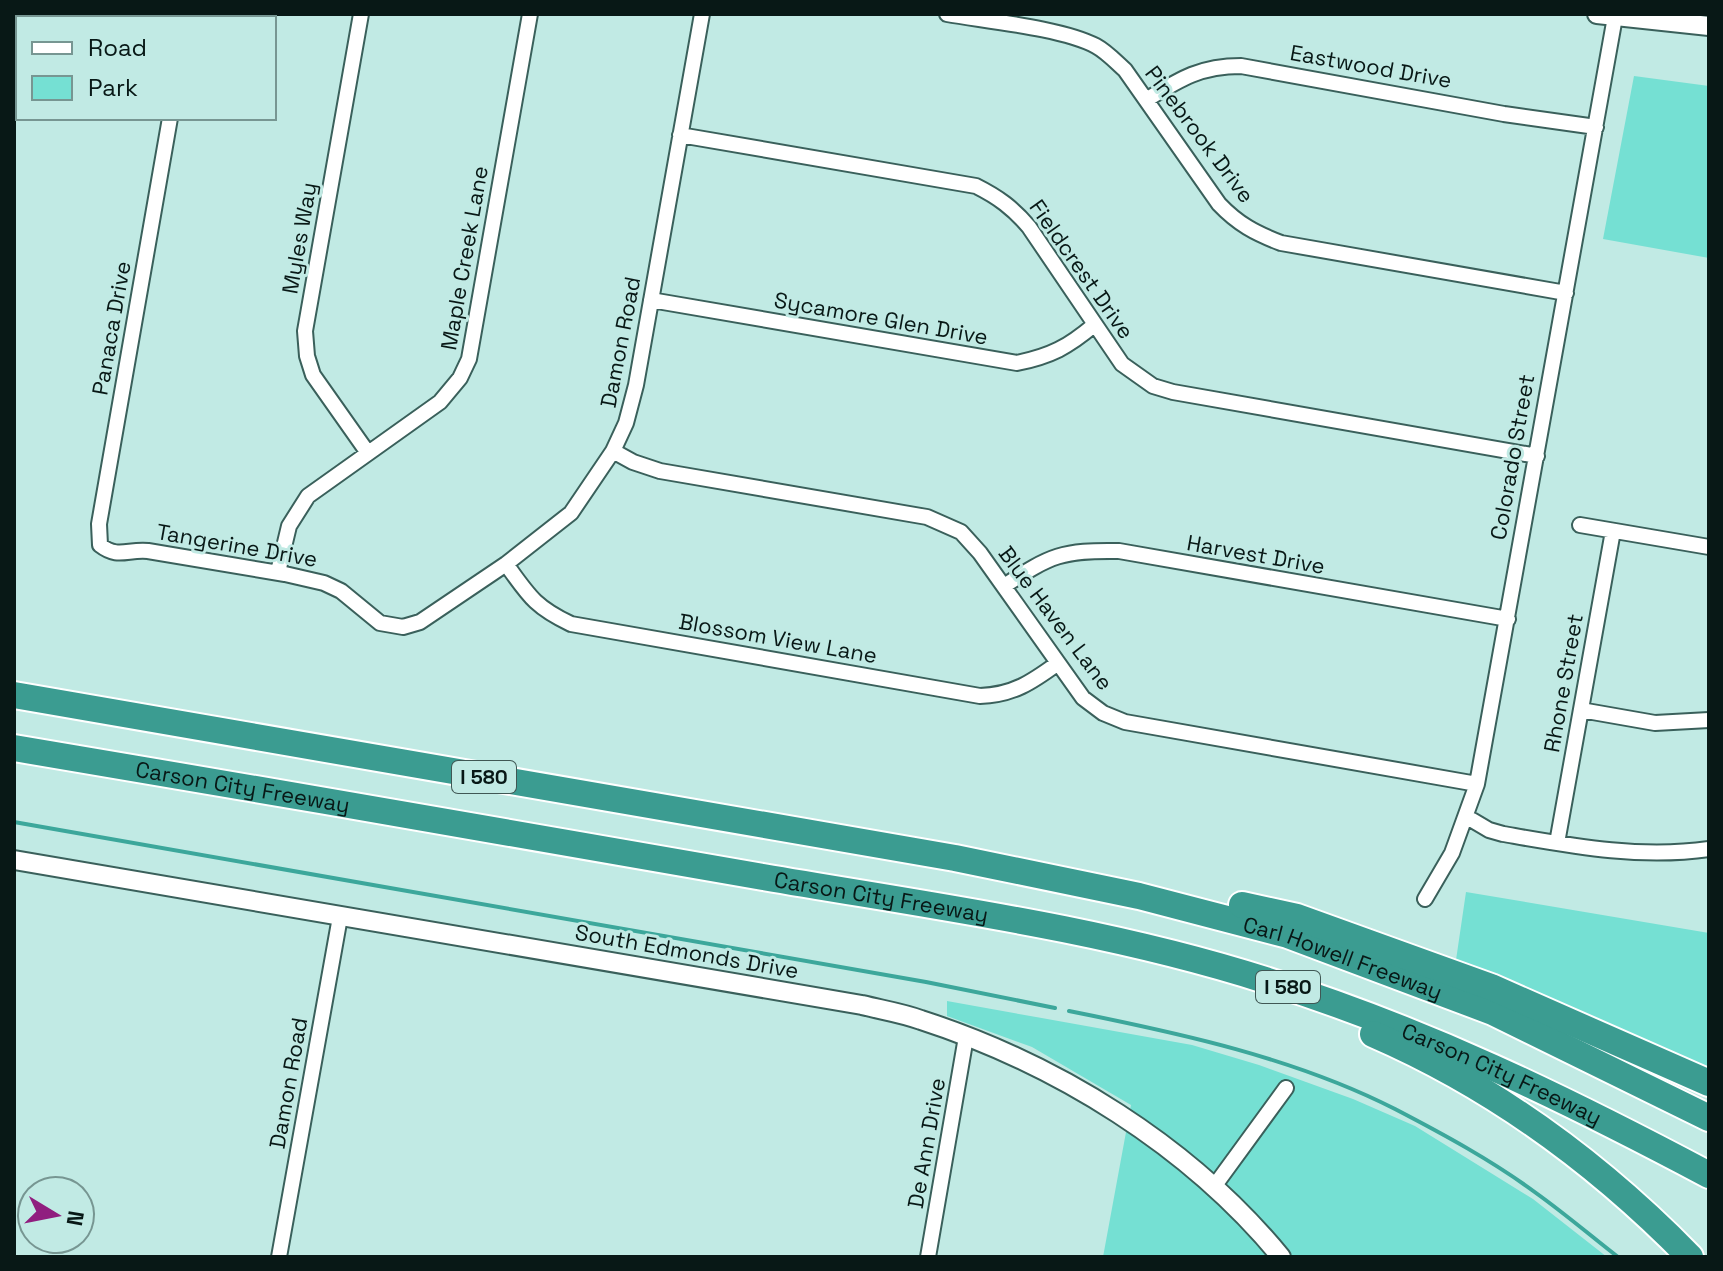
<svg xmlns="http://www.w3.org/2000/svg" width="1723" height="1271" font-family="'Space Grotesk',sans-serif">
  <rect width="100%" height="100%" fill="#c1eae4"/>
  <path fill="#75e0d3" d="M1634 76 1709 86V258L1603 239Z
    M1466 892 1709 933V1069L1546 996 1456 960Z
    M947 1001 1192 1045 1259 1065 1353 1099 1415 1126 1533 1199 1607 1257H1103L1131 1105 1032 1047 947 1016Z"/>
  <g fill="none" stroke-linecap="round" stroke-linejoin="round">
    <path stroke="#3ca79b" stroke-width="4" d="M14 822 926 982 1055 1008
      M1069 1011C1179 1033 1295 1058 1395 1109 1443 1134 1493 1161 1536 1193 1564 1213 1591 1236 1618 1257"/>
    <defs>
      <path id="minor" d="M361 14 305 331 307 356 313 375 368 453
        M947 14C987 21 1062 28 1096 46 1107 52 1116 62 1125 70L1219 204C1238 224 1255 233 1281 243L1566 293
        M187 18 188 14
        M14 19 18 20
        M1146 100C1180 79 1200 66 1241 66L1504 114 1596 127
        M170 118 99 524 100 545C118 559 127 549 148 551L285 574 324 583 341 591 380 623 403 627 420 622 506 564 571 513 613 451 626 423 636 385 702 14
        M680 135 976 186C998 197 1013 208 1029 227L1122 364 1153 386 1173 392 1537 456
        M651 300 1017 363C1051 356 1068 347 1094 325
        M613 451 633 462 660 471 927 517 961 532 980 553 1083 698 1103 713 1125 722 1477 784
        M1580 525 1709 547
        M506 564C529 596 535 607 571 624L980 696C1013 695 1032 682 1058 663
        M278 572 289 526 308 496 440 402 460 378 469 359 530 14
        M1004 586C1051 555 1062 550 1119 551L1508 619
        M1581 710 1655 723 1709 720
        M1467 817 1489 830 1503 834C1572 846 1639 859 1709 849
        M1557 843 1613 531
        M1425 899 1452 853 1477 784 1615 17
        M1213 1188 1286 1088
        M279 1257 340 917
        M928 1257 966 1037"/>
      <path id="tertiary" d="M1597 14 1709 26
        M14 860 862 1005C882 1010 902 1013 921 1020 1057 1064 1190 1146 1281 1257"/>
      <g id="motorway">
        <path id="s1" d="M14 695 955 858 1139 896 1288 935 1493 1012 1709 1118"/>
        <path id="s2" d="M14 748C264 790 513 833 763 877 931 906 1102 928 1265 980 1424 1030 1562 1097 1709 1175"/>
        <path d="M1242 905 1297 917 1491 987 1709 1083"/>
        <path d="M1373 1034C1493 1086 1599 1164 1690 1257"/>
      </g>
    </defs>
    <use href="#minor" stroke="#3a605b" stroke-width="18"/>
    <use href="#tertiary" stroke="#3a605b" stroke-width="22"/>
    <use href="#motorway" stroke="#fff" stroke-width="30"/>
    <use href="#minor" stroke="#fff" stroke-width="14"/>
    <use href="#tertiary" stroke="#fff" stroke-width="18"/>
    <use href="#motorway" stroke="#3b9c91" stroke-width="26"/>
  </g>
  <g text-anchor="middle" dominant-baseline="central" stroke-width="6" stroke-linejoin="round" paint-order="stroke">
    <g fill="#c1eae4" stroke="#405754" stroke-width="2">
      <rect x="452" y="761" width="64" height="32" rx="6"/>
      <rect x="1256" y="971" width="64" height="32" rx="6"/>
    </g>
    <g font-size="20" font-weight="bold" fill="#081816">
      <text x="484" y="777">I 580</text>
      <text x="1288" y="987">I 580</text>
    </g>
    <g font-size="22" fill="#081816" stroke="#c1eae4">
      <text transform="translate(1371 66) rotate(10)">Eastwood Drive</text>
      <text transform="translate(1200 134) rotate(53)">Pinebrook Drive</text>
      <text transform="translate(299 238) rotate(-80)">Myles Way</text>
      <text transform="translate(464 258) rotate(-80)">Maple Creek Lane</text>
      <text transform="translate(1082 269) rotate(55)">Fieldcrest Drive</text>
      <text transform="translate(881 318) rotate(10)">Sycamore Glen Drive</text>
      <text transform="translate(111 328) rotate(-80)">Panaca Drive</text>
      <text transform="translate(620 342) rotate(-79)">Damon Road</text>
      <text transform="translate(1512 457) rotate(-80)">Colorado Street</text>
      <text transform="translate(237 545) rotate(10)">Tangerine Drive</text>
      <text transform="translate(1256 554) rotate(10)">Harvest Drive</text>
      <text transform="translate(1056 618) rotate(53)">Blue Haven Lane</text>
      <text transform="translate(778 638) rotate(10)">Blossom View Lane</text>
      <text transform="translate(1563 683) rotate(-80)">Rhone Street</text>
      <text stroke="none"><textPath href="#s2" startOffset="232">Carson City Freeway</textPath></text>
      <text stroke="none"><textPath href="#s2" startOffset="880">Carson City Freeway</textPath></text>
      <text transform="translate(687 951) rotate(10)">South Edmonds Drive</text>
      <text stroke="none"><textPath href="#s1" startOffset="1356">Carl Howell Freeway</textPath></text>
      <text stroke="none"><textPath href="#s2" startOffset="1528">Carson City Freeway</textPath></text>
      <text transform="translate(288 1083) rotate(-80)">Damon Road</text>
      <text transform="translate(926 1143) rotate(-80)">De Ann Drive</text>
    </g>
  </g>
  <rect width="1723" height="1271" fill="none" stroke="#081816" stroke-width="32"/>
  <rect x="16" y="16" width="260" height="104" fill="#c1eae4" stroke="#779692" stroke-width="2"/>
  <rect x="32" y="42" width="40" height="12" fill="#ffffff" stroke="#779692" stroke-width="2"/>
  <text x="88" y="56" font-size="24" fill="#081816">Road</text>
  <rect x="32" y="76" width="40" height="24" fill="#75e0d3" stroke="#779692" stroke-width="2"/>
  <text x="88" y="96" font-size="24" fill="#081816">Park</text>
  <g transform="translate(56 1215) rotate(100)"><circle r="38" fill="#c1eae4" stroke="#779692" stroke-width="2"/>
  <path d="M0-6L14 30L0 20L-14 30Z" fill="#901e7f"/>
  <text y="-12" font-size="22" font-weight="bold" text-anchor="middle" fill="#081816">N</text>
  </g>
</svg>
